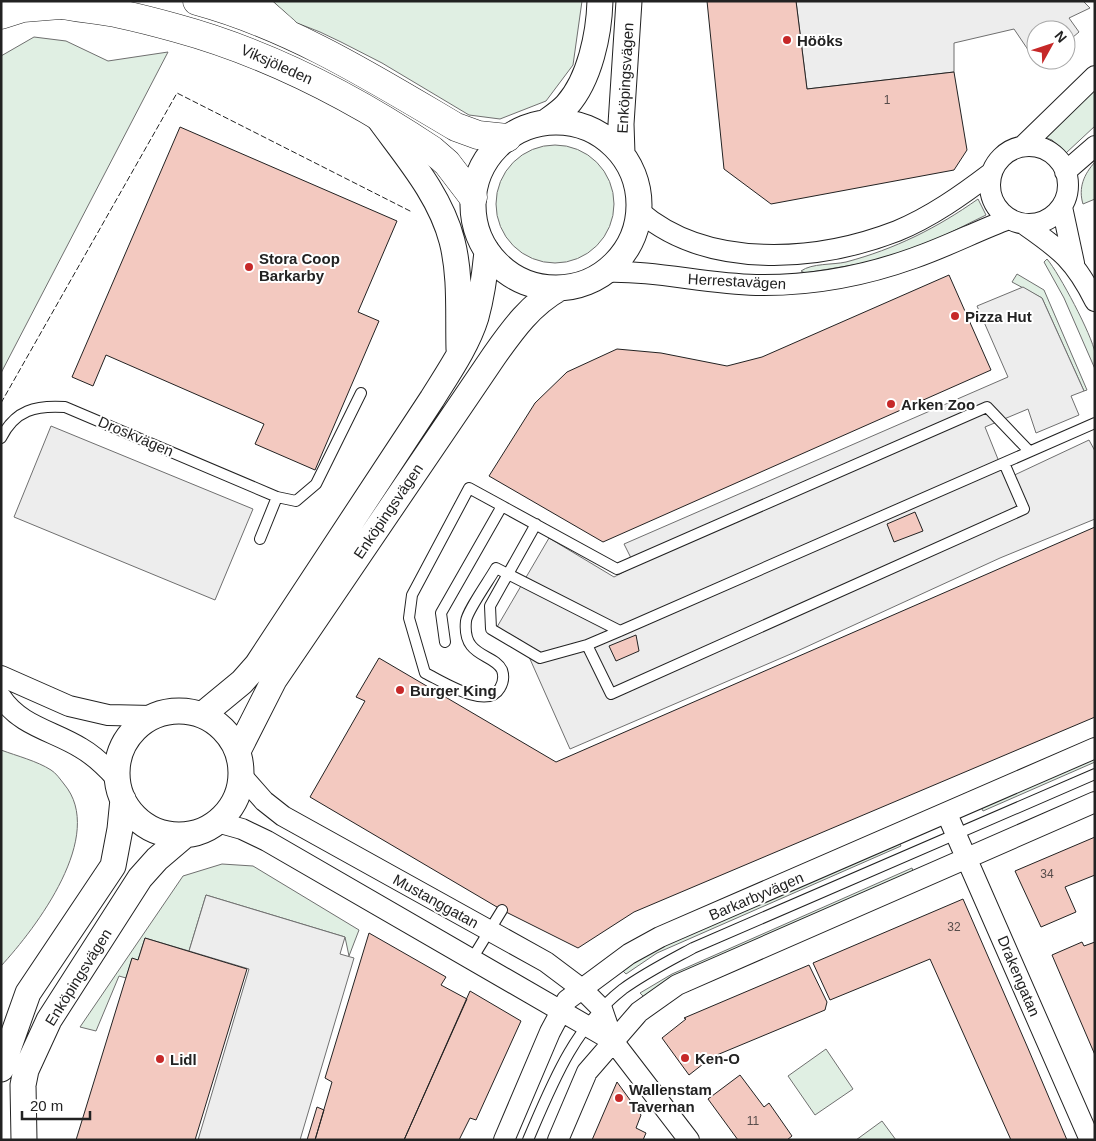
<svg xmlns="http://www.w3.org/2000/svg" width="1096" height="1141" font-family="Helvetica,sans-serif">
  <rect width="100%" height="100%" fill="#fff"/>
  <path fill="#e0efe3" stroke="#6f6f6f" d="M241 1H582L573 65 546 101 500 119 469 115 382 63 341 42 320 32Z
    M34 37 66 41 108 61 168 52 1 373V56Z
    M1095 88V126L1066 153 1052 140 1044 137Z
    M496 204a59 59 0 1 1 118 0a59 59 0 1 1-118 0Z
    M1095 162V199L1083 204C1078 188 1084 174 1095 162Z
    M978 199 986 215 933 241 877 261 805 273 801 271C812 263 833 265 846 262 895 249 937 228 978 199Z
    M1047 259C1059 273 1092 335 1095 353 1096 358 1095 364 1095 369L1064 298 1044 262Z
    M1017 274 1044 290 1087 390 1084 391 1042 298 1012 282Z
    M1 750C17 756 37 761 51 770 56 773 60 779 64 784 107 835 36 928 1 966Z
    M1095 757V762L983 811 981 807Z
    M899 842 901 846 657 953 626 974 621 969 650 951Z
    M222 864 253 866 359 930 349 956 345 937 206 895 189 951 145 938 138 960 132 959 126 978 119 976 96 1031 80 1027 183 876Z
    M912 868 914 874 645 998 640 993 672 974Z
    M826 1049 853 1089 815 1115 788 1076Z
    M882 1121 896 1140H856Z"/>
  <path fill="#ededed" stroke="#6f6f6f" d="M796 1H1083L1090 8 1069 18 1079 32 1066 43V30H1036V60H1046L1039 66 1014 29 954 43V72L807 89Z
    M1023 287 1042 298 1084 391 1071 396 1079 415 1036 433 1028 409 985 427 1006 479 1089 440 1095 451V519L1000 558 793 653 570 749 522 641 497 627 549 538 614 577 635 566 624 544 1008 377 977 306Z
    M51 426 253 509 215 600 14 517Z
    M206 895 345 937 340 954 354 958 300 1140H198L249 969 189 951Z"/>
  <path fill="#f3c9c0" stroke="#222" d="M707 1H796L807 89 954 72 967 150 954 170 771 204 724 169Z
    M180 127 397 221 358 312 379 321 315 470 255 444 264 424 106 355 93 386 72 377Z
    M949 275 991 370 603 542 489 476 535 403 567 372 617 349 661 353 727 366 762 357Z
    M915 512 923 531 894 542 887 524Z
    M1095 527V717L634 912 578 948 502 910 310 797 365 701 356 697 379 658 556 762Z
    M636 635 639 651 616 661 609 646Z
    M1095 837V875L1065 887 1076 912 1041 927 1015 871Z
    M963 899 1027 1046 1067 1140H1011L930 959 830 1000 813 963Z
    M369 933 446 977 441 985 467 999 404 1140H315L332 1082 325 1078Z
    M145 938 247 969 195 1140H76L132 958 138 960Z
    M1082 942 1084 946 1095 942V1055L1052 955Z
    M809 965 827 1002 825 1010 712 1057 689 1075 662 1038 686 1019 684 1018Z
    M470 991 521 1021 476 1120 470 1118 459 1140H404Z
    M740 1075 764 1107 769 1103 792 1136 787 1140H738L708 1099Z
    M617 1082 641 1115 636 1128 646 1133 643 1140H592Z
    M317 1107 324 1110 315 1140H307Z"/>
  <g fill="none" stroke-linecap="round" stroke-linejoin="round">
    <defs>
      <path id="service" d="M1 438C15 410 36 405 65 407L277 497 296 501 316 484 361 393
        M1004 463 1024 509 611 694 587 645 620 631 1095 423
        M502 506 469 488 412 595 409 618 425 673C442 681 487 711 500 688 503 683 504 676 502 670 494 653 462 658 466 621 467 611 490 579 496 568L620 631
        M536 524 490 606 491 629 540 658 587 645
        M260 539 277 497
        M445 642 441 613 502 506 617 569 987 407 1029 451
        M472 959 502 910
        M528 1140C552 1084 574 1027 623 989 645 973 669 961 693 948L1095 774"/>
      <path id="minor" d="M1024 145 1095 76
        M990 185a39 39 0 1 1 78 0a39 39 0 1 1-78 0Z
        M1065 172 1095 146
        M1062 207 1074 263
        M639 211C707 270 817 262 897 231 931 217 962 195 991 173
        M1025 225C1061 250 1075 261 1095 301
        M604 272C655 270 705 284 756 285 809 286 864 276 914 258 946 247 977 231 1009 219
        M1 676 69 706 108 715 152 716
        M1 697C20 726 54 731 81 748 95 756 105 766 116 778
        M241 775 264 801 283 816 546 962 582 989 602 1009 613 1041 689 1140
        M947 814 1090 1140
        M217 822 242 829 267 841 613 1041
        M504 1140 550 1032 567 1000 629 954 660 937 1095 748
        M558 1140 587 1072 639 1012 677 985 1095 802"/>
      <path id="tertiary" d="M377 116C405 155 440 194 452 241 461 276 458 314 459 349
        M546 122C553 117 562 111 567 105 590 79 599 34 600 1
        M473 205a83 83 0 1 1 166 0a83 83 0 1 1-166 0Z
        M622 154 621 124 629 1
        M117 773a62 62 0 1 1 124 0a62 62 0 1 1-124 0Z
        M202 715 242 682 257 665 432 399C448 373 467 346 476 317 482 295 485 273 487 251
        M238 751 274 680 494 356C513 329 531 304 560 288
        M1 1069 28 993 113 866 120 829 123 799
        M24 1140 23 1085 26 1070 49 1020 140 878 157 859 184 836"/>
      <path id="secondary" d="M46 1C70 8 96 9 120 14 139 18 158 23 176 28 268 53 353 97 432 150L447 163 473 197
        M197 1C292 27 373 78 456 127L478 135 507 138"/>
      <path id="motorway" d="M251 1 285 31
        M1 15 23 8 60 5"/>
    </defs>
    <use href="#service" stroke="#222" stroke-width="12"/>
    <use href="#minor" stroke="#222" stroke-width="22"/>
    <use href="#tertiary" stroke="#222" stroke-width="27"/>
    <use href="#secondary" stroke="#222" stroke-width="29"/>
    <use href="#motorway" stroke="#222" stroke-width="29"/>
    <use href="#service" stroke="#fff" stroke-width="10"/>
    <use href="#minor" stroke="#fff" stroke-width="20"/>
    <use href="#tertiary" stroke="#fff" stroke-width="25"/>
    <use href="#secondary" stroke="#fff" stroke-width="28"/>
    <use href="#motorway" stroke="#fff" stroke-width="28"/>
    <path stroke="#222" stroke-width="1" stroke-dasharray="6 2.5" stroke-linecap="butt" d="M1 403 177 93 412 212"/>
  </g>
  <g fill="#c62828" stroke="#fff" stroke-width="2">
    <circle cx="787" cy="40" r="5"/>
    <circle cx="249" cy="267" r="5"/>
    <circle cx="955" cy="316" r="5"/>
    <circle cx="891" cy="404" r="5"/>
    <circle cx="400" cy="690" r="5"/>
    <circle cx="685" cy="1058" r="5"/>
    <circle cx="160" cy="1059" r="5"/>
    <circle cx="619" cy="1098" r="5"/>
  </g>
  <g text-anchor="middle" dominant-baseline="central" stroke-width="4" stroke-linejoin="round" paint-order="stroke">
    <g font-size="12" fill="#564c4a">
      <text x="887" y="100">1</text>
      <text x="1047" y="874">34</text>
      <text x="954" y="927">32</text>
      <text x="753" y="1121">11</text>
    </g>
    <g font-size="15" font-weight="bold" fill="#222" stroke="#fff" text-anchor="start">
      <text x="797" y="40">Hööks</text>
      <text x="259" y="258">Stora Coop<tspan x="259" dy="17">Barkarby</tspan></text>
      <text x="965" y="316">Pizza Hut</text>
      <text x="901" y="404">Arken Zoo</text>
      <text x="410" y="690">Burger King</text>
      <text x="695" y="1058">Ken-O</text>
      <text x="170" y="1059">Lidl</text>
      <text x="629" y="1089">Wallenstam<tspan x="629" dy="17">Tavernan</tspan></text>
    </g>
    <g font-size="15" fill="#222" stroke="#fff">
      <text transform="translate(277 64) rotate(24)">Viksjöleden</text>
      <text transform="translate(625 78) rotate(-87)">Enköpingsvägen</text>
      <text transform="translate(737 281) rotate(3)">Herrestavägen</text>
      <text transform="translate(136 436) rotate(23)">Droskvägen</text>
      <text transform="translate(388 511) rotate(-56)">Enköpingsvägen</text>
      <text transform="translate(756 896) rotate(-23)">Barkarbyvägen</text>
      <text transform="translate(436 901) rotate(29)">Mustanggatan</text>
      <text transform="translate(1019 976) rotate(67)">Drakengatan</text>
      <text transform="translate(78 977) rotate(-58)">Enköpingsvägen</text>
    </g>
  </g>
  <rect width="1096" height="1141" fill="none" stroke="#222222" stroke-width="5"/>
  <g transform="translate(1051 45) rotate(50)"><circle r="24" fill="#ffffff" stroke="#a7a7a7"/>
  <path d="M0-4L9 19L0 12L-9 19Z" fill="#c62828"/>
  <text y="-8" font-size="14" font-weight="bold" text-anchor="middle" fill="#222222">N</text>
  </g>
  <path d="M22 1111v8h68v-8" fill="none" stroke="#222222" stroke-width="2.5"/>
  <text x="30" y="1111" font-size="15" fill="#222222" stroke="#ffffff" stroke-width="4" paint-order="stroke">20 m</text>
</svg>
